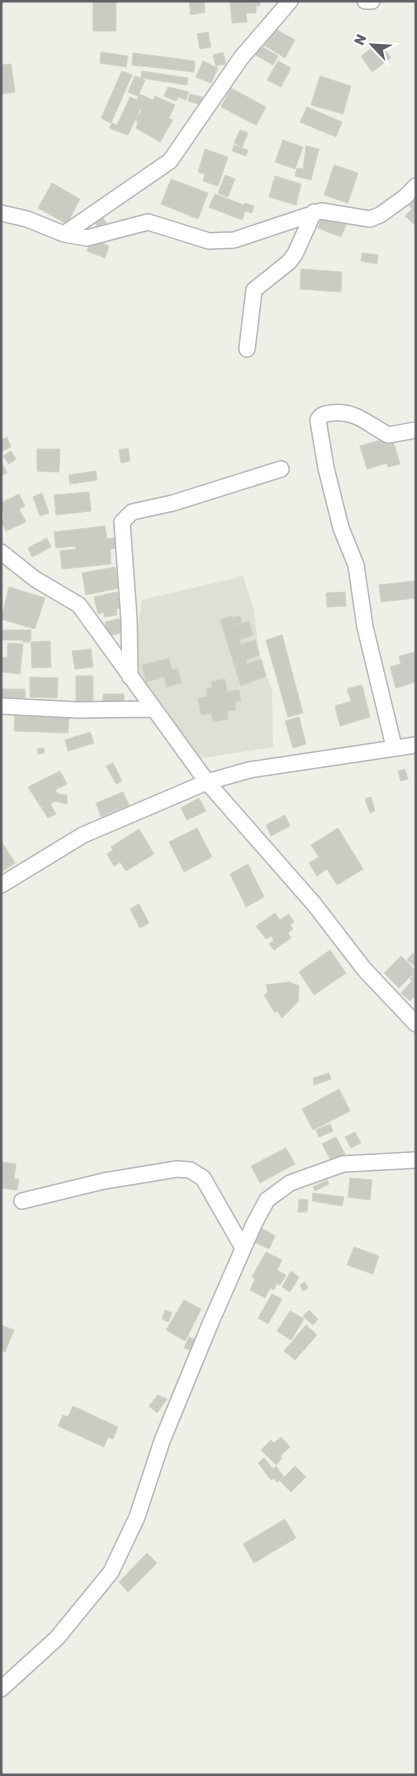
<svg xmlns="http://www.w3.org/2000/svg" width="417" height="1776" font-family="Rubik,sans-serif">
  <rect width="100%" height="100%" fill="#efefe7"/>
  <path fill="#dfdfd5" d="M243 576 254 610 259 654 272 691 273 747 197 759 131 670 142 600Z"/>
  <path fill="#cbcac3" stroke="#d3d2c5" d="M93 1H116V31H93Z
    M189 1H204L205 12 191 15Z
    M230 1H260V5L256 6V13H246L247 22 232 23Z
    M272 27 295 40 285 58 262 44Z
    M208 32 211 47 200 49 197 34Z
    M380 42 391 58 372 72 361 56Z
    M259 45 278 56 273 65 254 54Z
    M101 52 128 56 126 67 100 63Z
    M223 52 226 64 216 66 213 55Z
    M133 53 195 61 194 72 132 65Z
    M203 61 218 68 211 83 196 77Z
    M278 61 291 68 281 87 267 80Z
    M11 64 15 92 1 94V65Z
    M122 71 132 75 111 123 101 118Z
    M142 71 188 78 187 85 141 78Z
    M135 76 145 80 138 96 128 92Z
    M320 76 351 86 343 114 311 105Z
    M168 87 189 92 186 100 178 97 176 101 164 96Z
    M231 88 266 107 256 125 221 107Z
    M139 94 153 100 155 96 175 105 169 118 173 120 160 142 136 128 138 122 135 120 142 110 140 109 128 135 109 128 112 123 117 125 130 97 137 100Z
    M190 94 203 97 201 105 188 101Z
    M307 107 342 122 336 137 300 122Z
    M240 130 248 133 242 147 234 143Z
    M283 140 303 147 295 169 275 162Z
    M234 145 248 150 246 156 232 151Z
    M306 146 319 149 311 180 295 176 297 168 303 169Z
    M205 149 228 157 218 186 203 181 205 174 198 172Z
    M334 165 358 173 348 203 324 195Z
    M225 175 235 179 228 197 218 193Z
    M275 176 301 184 296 205 269 197Z
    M171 179 208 193 198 219 161 204Z
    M52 183 80 199 67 224 38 208Z
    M215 194 244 205 245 203 254 206 252 213 245 211 242 220 209 207Z
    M416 197V226L405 216 412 209 409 206Z
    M324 211 348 220 341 237 318 228Z
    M103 218 108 226 101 231 95 223Z
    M91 239 109 246 105 258 87 251Z
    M362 253 378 255 377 264 361 261Z
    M301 269 342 272 341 292 300 289Z
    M7 437 11 447 2 451 1 440Z
    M388 438 389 442 393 441 400 464 388 467 387 463 367 469 360 446Z
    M128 448 130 461 121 463 119 450Z
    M37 449H60L59 472 37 471Z
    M11 451 16 459 9 464 3 456Z
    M1 461 7 473 1 476Z
    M96 471 97 480 70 484 69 475Z
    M89 492 91 511 56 515 54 495Z
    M42 493 49 513 40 516 33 497Z
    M19 494 25 506 19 509 26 522 6 531 1 521 4 518 1 503Z
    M105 526 107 539 114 538 116 548 110 549 111 564 62 569 60 551 76 549 75 546 56 548 54 532Z
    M47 538 51 547 32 557 28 548Z
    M115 567 119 588 86 595 82 573Z
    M415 581 416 598 381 602 379 585Z
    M9 587 45 598 35 629 1 619Z
    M117 592 121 608 116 609 117 615 104 617V612L98 614 94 597Z
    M345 592 346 606 327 607 326 593Z
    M232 616V618L240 616 242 622 235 626 249 621 253 635 239 640 241 644 255 640 260 655 246 660 247 664 261 659 266 676 241 686 220 620Z
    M123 618 126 632 108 636 105 622Z
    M1 630H31V639L29 642H23V640H1Z
    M282 635 303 713 288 717 266 640Z
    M50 641 51 667 32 668 31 642Z
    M8 643 23 644 20 674 1 672V657L7 658Z
    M91 649 93 667 75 669 72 651Z
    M415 652 416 682 396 688 390 667 401 664 399 656Z
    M169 658 172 670 177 668 182 683 167 687 164 677 146 682 142 665Z
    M76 676H93V703H76Z
    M30 677 58 678 57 698 30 697Z
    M225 679 227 692 239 690 241 701 235 702 236 710 227 711 228 719 213 722 211 713 201 715 198 698 207 697 206 689 212 688 211 682Z
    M362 685 370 717 340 726 335 706 351 701 347 689Z
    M1 689H25V701H1Z
    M103 694H124V704H103Z
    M15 715 69 717 68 733 14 731Z
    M299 717 306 744 293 748 285 721Z
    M90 732 94 743 68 751 65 740Z
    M44 748V753L38 754 37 749Z
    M113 763 122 781 116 784 106 766Z
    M405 769 408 779 401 781 398 771Z
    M60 771 67 784 55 790 58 794 67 795V804L55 801 52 803 50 804 56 814 48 818 28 787Z
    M123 792 129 805 101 817 96 803Z
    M371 797 375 811 370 813 365 799Z
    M199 798 206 811 187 820 181 808Z
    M285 815 290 826 271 836 266 825Z
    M197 828 212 857 184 872 169 842Z
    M338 828 363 869 337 885 327 869 317 876 309 863 319 857 311 845Z
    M139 829 154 854 126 871 120 862 114 866 107 854 113 850 111 847Z
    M1 841 15 863 1 872Z
    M248 864 264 897 246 907 230 874Z
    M139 904 149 923 140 928 130 909Z
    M275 913 280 920 289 914 294 922 290 925 293 929 288 933 291 938 274 950 269 944 274 940 271 936 266 939 256 926Z
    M330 950 346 973 314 995 299 972Z
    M413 953 416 956V967L407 960Z
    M401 956 416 971 399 988 384 973Z
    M416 972V995L410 1001 401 993 412 981 410 979Z
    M289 982 299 986 298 1002 282 1018 277 1011 275 1013 264 995 268 992 266 985Z
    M329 1073 331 1079 314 1085 313 1078Z
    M339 1089 350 1111 313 1130 302 1109Z
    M330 1124 333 1131 319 1137 316 1130Z
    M355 1132 361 1143 351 1148 345 1137Z
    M336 1137 345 1154 331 1161 322 1144Z
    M286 1148 295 1164 260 1183 251 1166Z
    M1 1162 16 1164 14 1179H19L17 1190 1 1188Z
    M350 1178 372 1180 370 1200 348 1197Z
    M327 1180 329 1184 315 1191 313 1187Z
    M313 1193 344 1197 342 1206 312 1201Z
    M299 1199 308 1200 307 1212H298Z
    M261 1228 275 1236 269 1249 254 1242Z
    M354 1247 379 1256 373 1274 347 1265Z
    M266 1252 282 1260 277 1270 286 1275 280 1285 277 1283 274 1290 270 1288 265 1298 250 1290 255 1279 252 1277Z
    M291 1271 299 1277 290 1292 282 1287Z
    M305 1282 308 1288 303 1291 300 1285Z
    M272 1294 282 1299 268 1324 258 1318Z
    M184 1300 201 1309 185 1341 166 1330Z
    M165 1310 172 1313 168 1322 162 1319Z
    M309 1310 318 1319 313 1325 303 1316Z
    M290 1311 304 1319 291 1340 277 1331Z
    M1 1325 14 1330 5 1352 1 1350Z
    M306 1325 317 1335 295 1360 284 1351Z
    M189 1337 196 1340 192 1351 184 1348Z
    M158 1395 167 1399 157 1413 149 1406Z
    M73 1406 118 1427 113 1439 108 1437 104 1447 58 1426 63 1415 68 1417Z
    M281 1437 290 1447 280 1456 282 1458 276 1465 261 1450 271 1440 274 1443Z
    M264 1458 273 1469 276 1466 284 1477 277 1482 274 1478 271 1480 258 1463Z
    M295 1466 306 1477 291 1492 280 1481Z
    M285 1519 296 1538 254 1563 243 1544Z
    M147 1553 157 1563 128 1592 119 1582Z"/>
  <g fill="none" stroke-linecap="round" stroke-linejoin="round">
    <defs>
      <path id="minor" d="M365 1H372
        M1 213 27 219 64 234 170 161 241 58 290 1
        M64 234 87 238 148 222 209 241 234 240 321 211 370 219 380 215 405 197 416 186
        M247 349 254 290 289 262 295 254 314 212
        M1 552 35 579 79 605 207 782 314 904 364 969 416 1024
        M130 677 129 619 122 522 132 512 173 503 281 469
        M1 706 78 710 153 709
        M394 747 365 627 356 565 341 528 326 468 318 420C321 414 325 414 331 413 355 410 368 424 388 435L416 430
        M1 885 83 835 207 782 249 770 416 745
        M22 1201 104 1181 177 1169 190 1170 203 1178 243 1248
        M1 1689 57 1638 111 1572 137 1517 162 1441 211 1322 254 1224 267 1200 290 1183 343 1164 416 1160"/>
    </defs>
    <use href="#minor" stroke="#b7b7bc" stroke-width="18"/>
    <use href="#minor" stroke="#fff" stroke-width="15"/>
  </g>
  <rect width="417" height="1776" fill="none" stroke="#5e6066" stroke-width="5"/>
  <g transform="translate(372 45) rotate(295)" stroke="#ffffff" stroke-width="4" paint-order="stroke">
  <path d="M0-4L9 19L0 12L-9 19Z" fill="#5e6066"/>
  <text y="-8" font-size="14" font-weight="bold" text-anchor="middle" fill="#5e6066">N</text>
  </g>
</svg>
